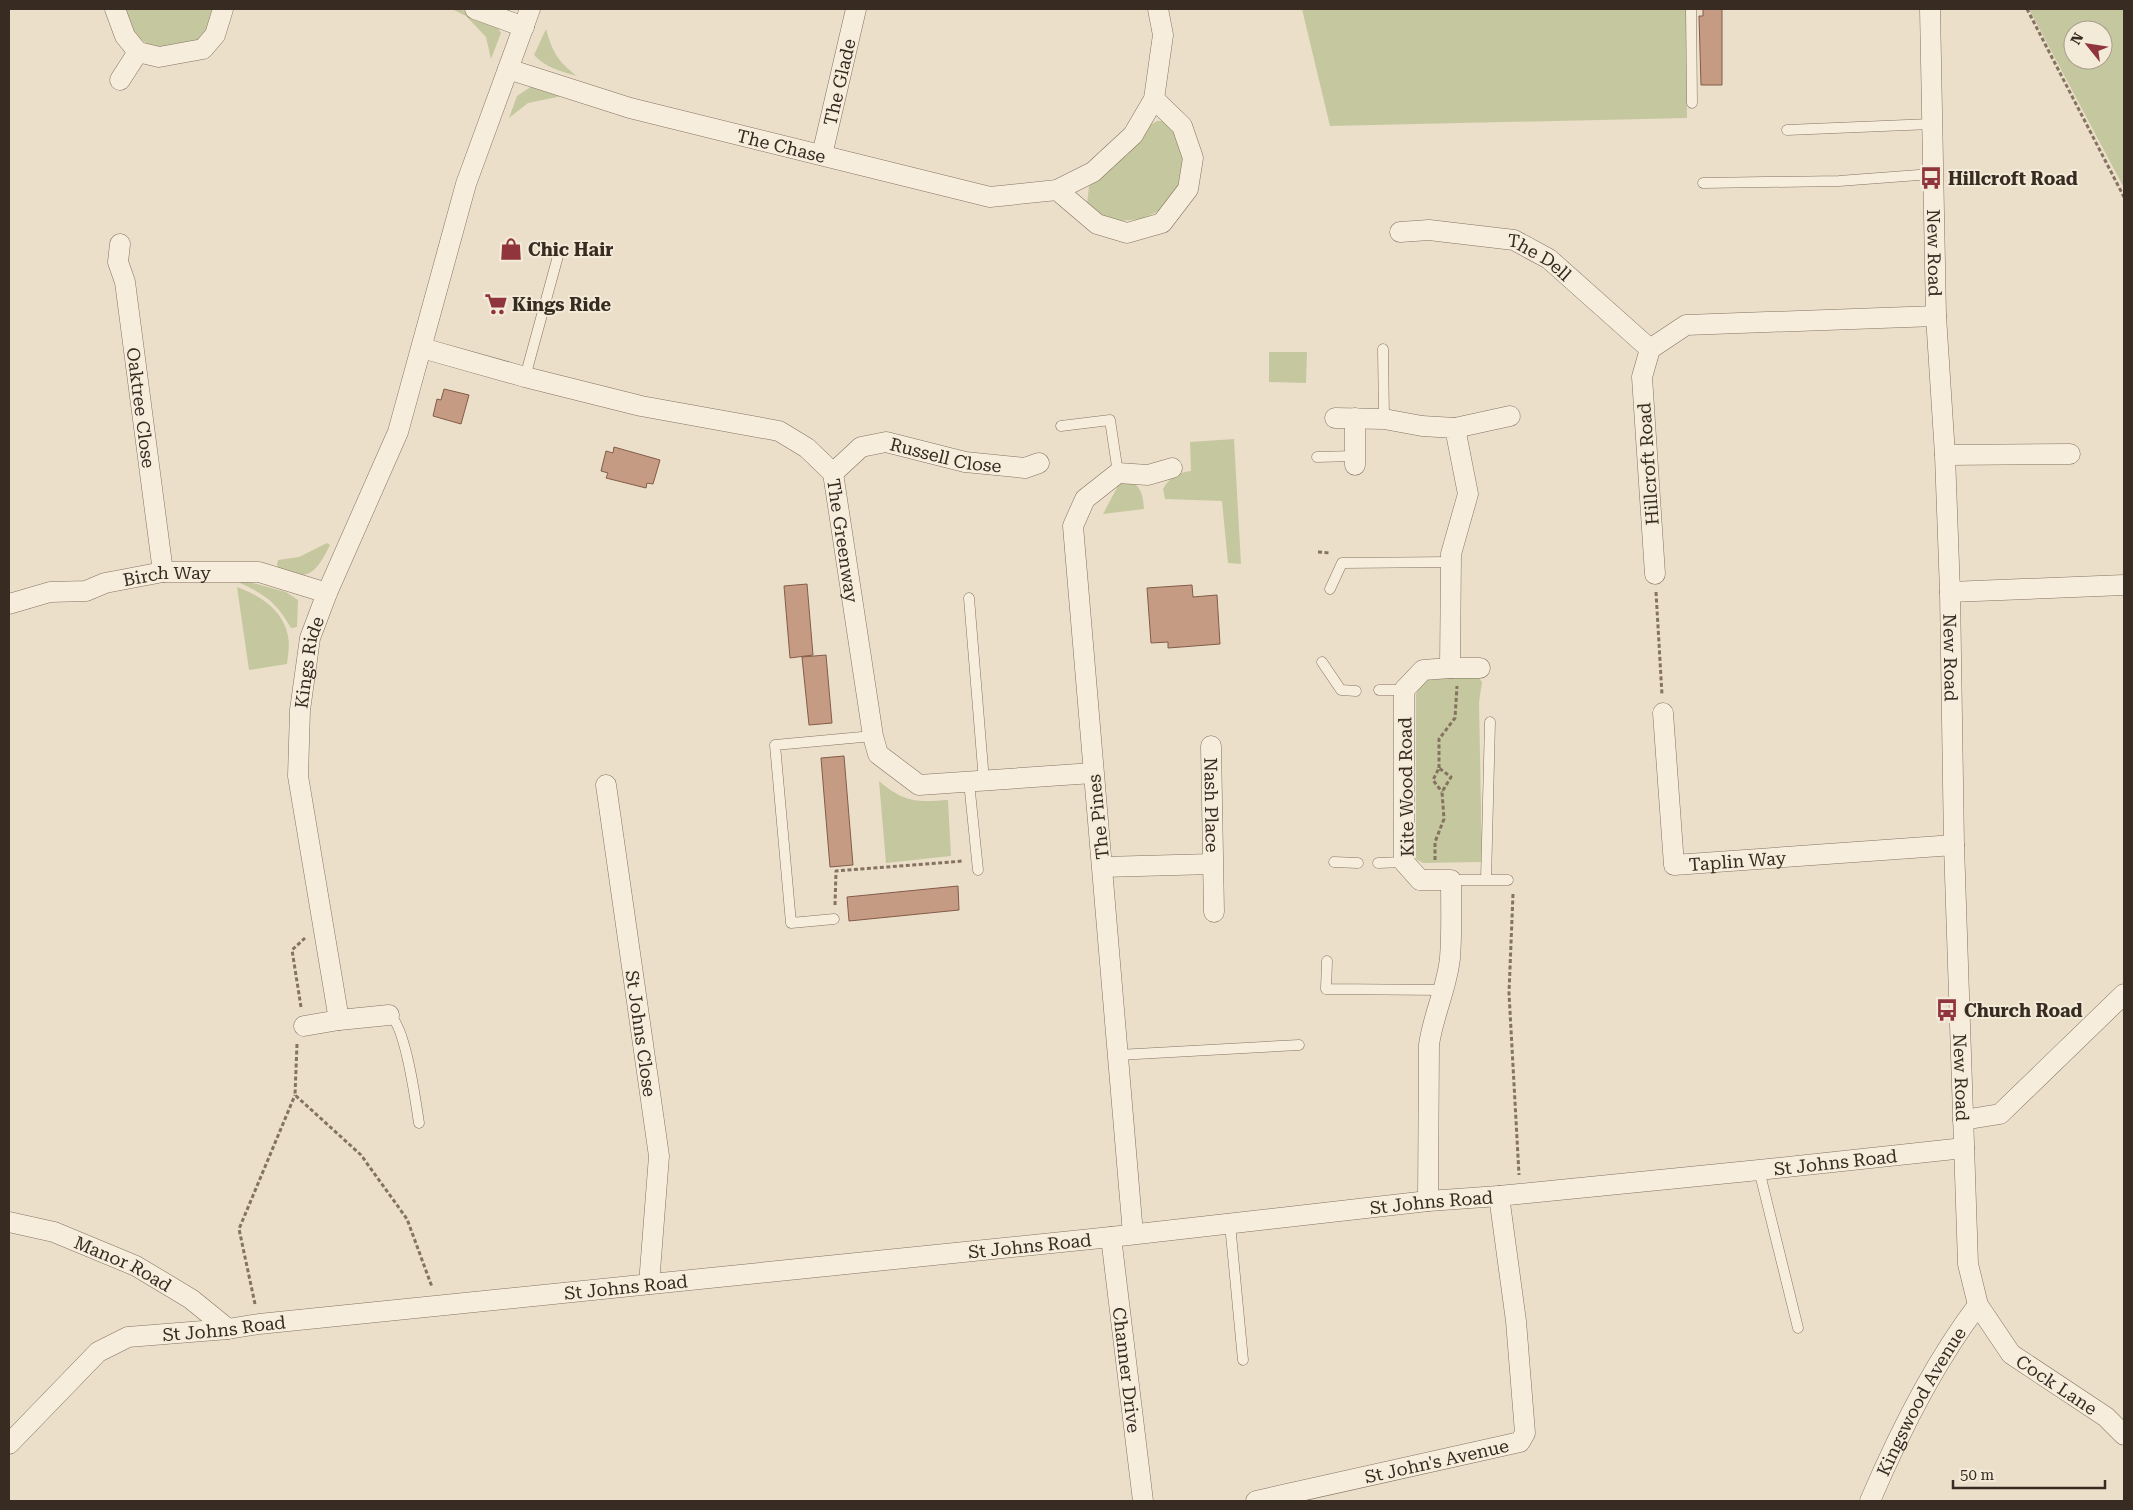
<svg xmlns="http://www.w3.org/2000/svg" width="2133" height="1510" font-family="'Roboto Serif',serif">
  <rect width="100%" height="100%" fill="#ebdfca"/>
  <path fill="#c5c89e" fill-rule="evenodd" d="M123 9H214L207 34 192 45 156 49 132 34Z
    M452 9C468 9 494 18 501 33L491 59 486 37 466 16Z
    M1302 9H1686L1687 118 1330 126Z
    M2029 9H2124V188ZM2073 30H2103V60H2073Z
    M546 29C552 51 558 62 577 76 560 71 546 68 534 55Z
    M532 86 567 95 528 103 509 118 517 96Z
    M1157 121H1168L1176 127 1185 165 1175 196 1161 210 1141 219 1120 221 1102 216 1087 204 1089 186 1111 168 1146 127Z
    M1269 352H1307L1306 383 1269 382Z
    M1234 439 1241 564 1228 563 1222 501 1165 499 1163 489C1170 477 1177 473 1191 471L1190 442Z
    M1131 481C1142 488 1143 496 1144 509L1103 514 1120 482Z
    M327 543 330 545C317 571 310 582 279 571L277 565 278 560 299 557Z
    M242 580 286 592 298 600 297 627 291 628C277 603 266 595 240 583Z
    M237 587C261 596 283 610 288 636 290 645 288 655 287 664L249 670Z
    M1477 675 1482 682 1479 702 1482 862 1423 863 1416 859V694L1422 682 1432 677Z
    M879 781C905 803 916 802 948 800L951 856 886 863Z"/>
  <path fill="#c59b83" stroke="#825c48" d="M1703 9H1722V85H1701L1699 16H1703Z
    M444 389 469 395 461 424 433 416 437 399 441 400Z
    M614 447 660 460 653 484 647 483 646 488 606 478 608 473 601 471 606 451 613 453Z
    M807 584 813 655 790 658 784 586Z
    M1192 585 1193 597 1217 595 1220 644 1168 648V642L1151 643 1147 588Z
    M826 655 832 723 809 725 802 657Z
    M844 756 853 865 830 867 821 758Z
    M958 886 959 910 849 921 847 897Z"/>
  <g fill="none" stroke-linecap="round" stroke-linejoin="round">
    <defs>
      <path id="lane" d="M1691 9 1692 103
        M1787 130 1931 124
        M1703 183 1839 181 1932 174
        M1383 349 1384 419
        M525 377 558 256
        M1061 426 1110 420 1118 473
        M1317 457 1355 456
        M1330 589 1342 563 1451 562
        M969 598 984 781
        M1322 662 1341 690 1356 691
        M1379 690H1404
        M969 782 978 870
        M1334 862 1358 863
        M1378 863 1404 862
        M1451 880H1508
        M1486 880 1490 722
        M834 919 791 923 775 745 873 736
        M1327 961 1326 989 1443 990
        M389 1015C405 1023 416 1103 419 1123
        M1118 1055 1299 1045
        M1759 1170 1798 1328
        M1230 1224 1243 1360"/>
      <g id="street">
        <path d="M115 9 125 36 138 52 159 57 203 49 215 35 223 9"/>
        <path d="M475 9 524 27"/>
        <path id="s1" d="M1930 9 1936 316 1945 455 1950 592 1954 845 1968 1264 1978 1305 2011 1354 2106 1417 2124 1435"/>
        <path id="s2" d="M508 69 630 108 990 197 1057 190 1093 172 1133 135 1154 99 1163 35 1158 9"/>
        <path d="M120 80 138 52"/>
        <path id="s3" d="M822 155 856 9"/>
        <path d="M1057 190 1097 224 1127 233 1162 223 1188 189 1193 158 1182 126 1154 99"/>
        <path id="s4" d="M1400 232 1429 230 1514 240 1549 259 1650 349"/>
        <path id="s5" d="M120 244 118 262 125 282 163 572"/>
        <path id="s6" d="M422 348 525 377 641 406 779 431 807 448 833 473 873 736 878 754 919 785 1093 773"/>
        <path d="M1335 418 1384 419 1422 426 1455 428 1468 494 1451 554 1450 668 1423 670 1404 690V862L1420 880H1451C1451 906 1452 933 1450 958 1447 988 1433 1015 1429 1045L1428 1201"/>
        <path d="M1455 428 1510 416"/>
        <path d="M1945 455 2070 454"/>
        <path d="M1355 465V418"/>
        <path id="s7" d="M833 473 861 447 886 442 965 462 1025 468 1039 463"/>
        <path d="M1655 574 1642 377 1650 349 1686 325 1936 316"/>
        <path d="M1950 592 2124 585"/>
        <path id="s8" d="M9 604 50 592 86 591 105 583 163 572H259L327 593"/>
        <path d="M1450 668H1480"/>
        <path id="s9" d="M1663 713 1674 865 1954 845"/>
        <path id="s10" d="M1211 746 1214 912"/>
        <path id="s11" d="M606 785 659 1156 649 1284"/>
        <path d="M1103 867 1212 864"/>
        <path id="s12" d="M339 1020 298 776 300 710 310 638 327 593 398 432 466 184 530 9"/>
        <path d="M304 1026 339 1020 389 1015"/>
        <path d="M1963 1120 2000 1114 2124 994"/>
        <path id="s13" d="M9 1222 54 1232 136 1266 191 1299 228 1329"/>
        <path d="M1133 1234 1073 526 1085 499 1118 473 1148 475 1172 468"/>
        <path id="s14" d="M1111 1237 1143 1501"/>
        <path id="s15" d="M9 1444 98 1352 128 1337 228 1329 259 1324 1111 1237 1428 1201 1499 1196 1759 1170 1964 1148"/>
        <path id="s16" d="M1256 1501 1520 1442 1525 1433 1516 1321 1499 1196"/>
        <path id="s17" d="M1870 1501C1899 1433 1933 1364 1978 1305"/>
      </g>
    </defs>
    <use href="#lane" stroke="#857260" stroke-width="11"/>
    <use href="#street" stroke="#857260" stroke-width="21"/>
    <path stroke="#857260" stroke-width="3" stroke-dasharray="4 2.5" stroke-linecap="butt" d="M2027 9 2124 197
      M1318 552 1330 553
      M1656 592 1662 695
      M1439 768V739L1455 718 1457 686
      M1435 860V842L1444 819 1442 792 1451 777 1439 768 1433 780 1442 792
      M1513 894 1509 993 1519 1175
      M835 905 836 871 963 861
      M301 1007 292 950 305 938
      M297 1044 295 1095 361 1155 407 1219 432 1287
      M255 1304 239 1229 295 1095"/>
    <use href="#lane" stroke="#f6eddc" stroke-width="10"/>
    <use href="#street" stroke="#f6eddc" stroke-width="20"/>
  </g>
  <defs>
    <symbol id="bus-bare" viewBox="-9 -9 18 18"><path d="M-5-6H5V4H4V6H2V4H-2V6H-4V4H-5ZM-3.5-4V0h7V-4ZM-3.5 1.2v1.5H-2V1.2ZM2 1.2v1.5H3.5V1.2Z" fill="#8f353b" stroke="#f3ead8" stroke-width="2.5" paint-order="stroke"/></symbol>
    <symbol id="shop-bare" viewBox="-9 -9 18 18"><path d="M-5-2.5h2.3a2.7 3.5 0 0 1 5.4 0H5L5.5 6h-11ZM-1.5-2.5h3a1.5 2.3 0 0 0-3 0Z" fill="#8f353b" stroke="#f3ead8" stroke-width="2.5" paint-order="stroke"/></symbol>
    <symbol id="supermarket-bare" viewBox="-9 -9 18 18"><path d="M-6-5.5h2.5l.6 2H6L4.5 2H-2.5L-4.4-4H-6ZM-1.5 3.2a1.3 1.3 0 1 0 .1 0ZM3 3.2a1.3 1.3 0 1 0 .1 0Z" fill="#8f353b" stroke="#f3ead8" stroke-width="2.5" paint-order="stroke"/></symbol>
  </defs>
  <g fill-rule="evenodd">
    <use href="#bus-bare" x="1915" y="162" width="32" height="32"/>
    <use href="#shop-bare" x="495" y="233" width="32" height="32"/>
    <use href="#supermarket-bare" x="480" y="288" width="32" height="32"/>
    <use href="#bus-bare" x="1931" y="994" width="32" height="32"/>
  </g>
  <g text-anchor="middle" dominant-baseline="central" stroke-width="4" stroke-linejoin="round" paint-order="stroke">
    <g font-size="18" fill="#372b22" stroke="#f3ead8">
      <text stroke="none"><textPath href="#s3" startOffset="75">The Glade</textPath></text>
      <text stroke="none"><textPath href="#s2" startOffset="284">The Chase</textPath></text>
      <text stroke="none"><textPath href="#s1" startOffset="244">New Road</textPath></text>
      <text stroke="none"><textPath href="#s4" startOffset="145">The Dell</textPath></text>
      <text stroke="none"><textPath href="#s5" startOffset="166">Oaktree Close</textPath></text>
      <text stroke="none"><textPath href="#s7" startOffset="125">Russell Close</textPath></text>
      <text transform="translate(1648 464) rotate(-94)">Hillcroft Road</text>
      <text stroke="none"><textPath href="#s6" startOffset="504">The Greenway</textPath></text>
      <text stroke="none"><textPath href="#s8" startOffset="162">Birch Way</textPath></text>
      <text stroke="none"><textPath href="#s1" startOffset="649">New Road</textPath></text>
      <text stroke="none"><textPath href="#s12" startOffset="362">Kings Ride</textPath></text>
      <text transform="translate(1406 787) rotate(-91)">Kite Wood Road</text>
      <text stroke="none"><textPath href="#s10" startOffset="59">Nash Place</textPath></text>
      <text transform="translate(1098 817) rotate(-96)">The Pines</text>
      <text stroke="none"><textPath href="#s9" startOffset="216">Taplin Way</textPath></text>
      <text stroke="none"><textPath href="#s11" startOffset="251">St Johns Close</textPath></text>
      <text stroke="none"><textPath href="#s1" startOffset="1069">New Road</textPath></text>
      <text stroke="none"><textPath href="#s15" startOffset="1878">St Johns Road</textPath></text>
      <text stroke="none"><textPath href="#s15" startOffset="1472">St Johns Road</textPath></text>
      <text stroke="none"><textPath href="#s15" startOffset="1068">St Johns Road</textPath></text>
      <text stroke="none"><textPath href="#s13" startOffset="122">Manor Road</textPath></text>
      <text stroke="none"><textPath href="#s15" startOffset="662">St Johns Road</textPath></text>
      <text stroke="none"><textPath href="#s15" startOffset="258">St Johns Road</textPath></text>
      <text stroke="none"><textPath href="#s14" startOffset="134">Channer Drive</textPath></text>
      <text stroke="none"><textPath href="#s1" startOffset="1412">Cock Lane</textPath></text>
      <text stroke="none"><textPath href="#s17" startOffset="112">Kingswood Avenue</textPath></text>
      <text stroke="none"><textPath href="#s16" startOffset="185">St John's Avenue</textPath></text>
    </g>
    <g font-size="18" font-weight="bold" fill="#372b22" stroke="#f3ead8" text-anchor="start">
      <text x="1948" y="178">Hillcroft Road</text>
      <text x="528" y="249">Chic Hair</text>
      <text x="512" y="304">Kings Ride</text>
      <text x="1964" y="1010">Church Road</text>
    </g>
  </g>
  <rect width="2133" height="1510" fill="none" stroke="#372b22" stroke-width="20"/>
  <g transform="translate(2088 45) rotate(300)"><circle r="24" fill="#f3ead8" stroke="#a89e8f"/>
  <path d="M0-4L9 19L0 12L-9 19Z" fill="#8f353b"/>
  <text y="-8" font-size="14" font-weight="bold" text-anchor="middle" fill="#372b22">N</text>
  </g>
  <path d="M1953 1480v8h152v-8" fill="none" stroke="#372b22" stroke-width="2.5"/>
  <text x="1960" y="1480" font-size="15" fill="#372b22" stroke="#f3ead8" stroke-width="4" paint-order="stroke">50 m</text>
</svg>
